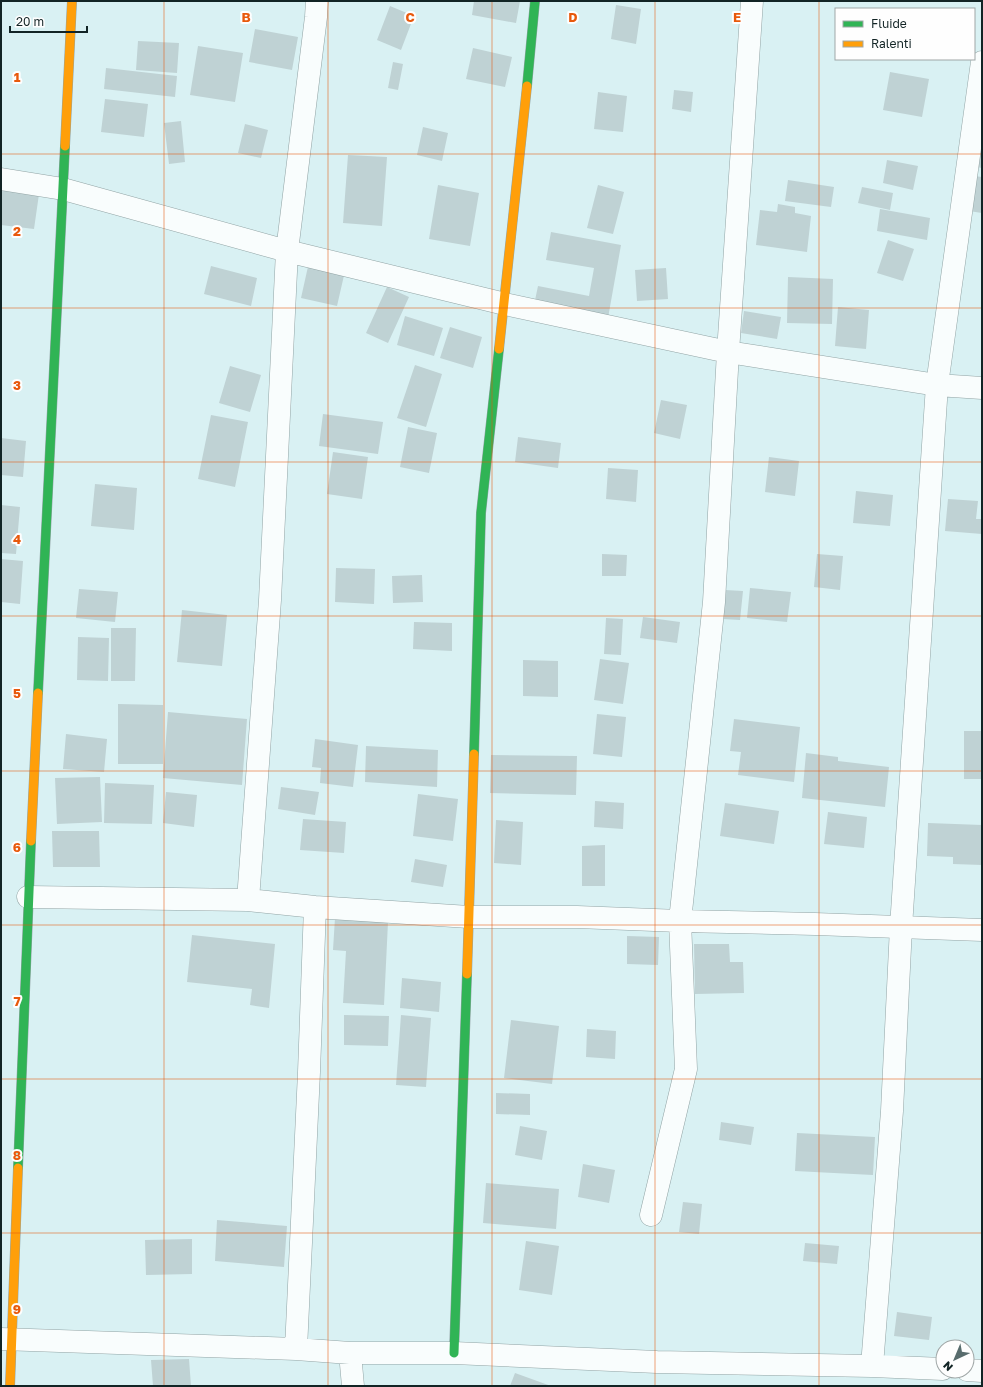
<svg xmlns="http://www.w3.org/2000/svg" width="983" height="1387" font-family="'Golos Text',sans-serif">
  <rect width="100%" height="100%" fill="#d9f1f3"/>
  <path fill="#bfd2d4" d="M474 1H520L516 23 472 15Z
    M616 5 641 9 636 44 611 39Z
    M390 6 414 16 401 50 377 40Z
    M255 29 298 37 292 70 249 62Z
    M138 41 179 43 177 73 136 70Z
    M198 46 243 53 235 102 190 95Z
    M473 48 512 57 505 87 466 79Z
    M393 62 403 64 398 90 388 88Z
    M106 68 177 76 175 97 104 89Z
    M890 72 929 79 922 117 883 110Z
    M674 90 693 92 691 112 672 109Z
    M598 92 627 96 623 132 594 129Z
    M105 99 148 104 144 137 101 132Z
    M181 121 185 162 169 164 164 123Z
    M245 124 268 130 261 158 238 153Z
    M423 127 448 133 442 161 417 155Z
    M982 138V168L976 167Z
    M348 155 387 157 382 226 343 223Z
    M887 160 918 166 913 190 883 183Z
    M974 176 982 177V213L969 211Z
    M788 180 834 187 831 207 785 201Z
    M438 185 479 193 470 246 429 239Z
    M598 185 624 192 613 234 587 228Z
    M862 187 893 193 890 210 858 203Z
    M1 189 39 194 34 229 1 225Z
    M778 204 795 207V213L811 216 807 252 756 245 760 210 777 212Z
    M880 209 930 218 927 240 877 231Z
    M551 232 621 245 608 318 534 305 538 286 589 296 594 268 546 260Z
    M888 240 914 249 903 281 877 273Z
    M309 262 345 271 337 306 301 298Z
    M211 266 257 278 251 306 204 294Z
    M666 268 668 299 637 301 635 270Z
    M788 277 833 279 832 324 787 323Z
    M387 287 409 297 388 343 366 333Z
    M838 307 869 310 866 349 835 346Z
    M744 311 781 317 777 339 741 333Z
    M405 316 443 328 434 356 397 345Z
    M450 327 482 337 473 368 440 358Z
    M415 365 442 374 426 427 397 418Z
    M230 366 261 375 250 412 219 403Z
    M661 400 687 405 680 439 654 433Z
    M323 414 383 422 378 454 319 446Z
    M211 415 248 422 235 487 198 479Z
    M408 427 437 433 429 473 400 467Z
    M518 437 561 443 558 468 515 462Z
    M1 438 26 441 23 477 1 475Z
    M333 452 368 457 362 499 327 494Z
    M769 457 799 461 795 496 765 492Z
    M608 468 638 470 636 502 606 499Z
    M95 484 137 488 134 530 91 526Z
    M856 491 893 495 890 526 853 523Z
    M948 499 978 501 976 519H982V534L945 531Z
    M1 505 20 507 16 554 1 553Z
    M602 554 627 555 626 576H602Z
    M817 554 843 556 840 590 814 587Z
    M1 559 23 561 20 604 1 602Z
    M336 568 375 569 374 604 335 602Z
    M422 575 423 602 393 603 392 576Z
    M750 588 791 592 787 622 747 618Z
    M79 589 118 592 115 622 76 618Z
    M725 590 743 591 740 620 723 619Z
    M182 610 227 615 222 666 177 662Z
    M643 617 680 622 677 643 640 638Z
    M606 618 623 619 621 655 604 654Z
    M414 622 452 623V651L413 649Z
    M111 628H136L135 681H111Z
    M78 637 109 638 108 681 77 680Z
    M600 659 629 663 623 704 594 700Z
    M523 660 558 661V697L523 696Z
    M118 704 163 705V764H118Z
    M168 712 247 719 242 785 163 778Z
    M597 714 626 717 622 757 593 754Z
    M734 719 800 727 794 782 738 775 741 752 730 751Z
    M964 731H982V779H964Z
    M66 734 107 739 104 772 63 769Z
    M315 739 358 745 353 787 320 783 321 768 312 767Z
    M366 746 438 750 437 787 365 782Z
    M806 753 838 757V761L889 767 885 807 802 798Z
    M491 755 577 756 576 795 490 793Z
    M100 777 102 822 57 824 55 778Z
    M105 783 154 785 152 824 104 823Z
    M281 787 319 792 315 815 278 809Z
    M166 792 197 795 194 827 163 823Z
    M418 794 458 799 453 841 413 836Z
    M595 801 624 803 623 829 594 827Z
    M725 803 779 811 774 844 720 836Z
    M828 812 867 817 864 848 824 844Z
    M303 819 346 822 344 853 300 850Z
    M496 820 523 822 521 865 494 863Z
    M928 823 982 825V865L953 864V857L927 856Z
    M52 831H99L100 867H53Z
    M605 845V886H582V846Z
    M415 859 447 865 443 887 411 882Z
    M335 918 388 922 384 1005 343 1003 346 951 333 950Z
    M192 935 275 944 269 1008 250 1005 252 989 187 982Z
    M627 936 659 937 658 965 627 964Z
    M694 944H729L730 962H743L744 993 695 994Z
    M402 978 441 982 439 1012 400 1008Z
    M344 1015 389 1016 388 1046 344 1045Z
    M401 1015 431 1018 426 1087 396 1085Z
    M511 1020 559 1026 552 1084 504 1078Z
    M587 1029 616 1031 615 1059 586 1057Z
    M496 1093 530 1094V1115L496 1114Z
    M721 1122 754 1127 751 1145 719 1140Z
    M520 1126 547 1131 542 1160 515 1155Z
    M797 1133 875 1137 873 1175 795 1171Z
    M583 1164 615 1170 609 1203 578 1197Z
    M486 1183 559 1189 556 1229 483 1223Z
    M683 1202 702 1204 699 1234 679 1232Z
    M217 1220 287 1226 284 1267 215 1261Z
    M192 1239V1274L146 1275 145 1240Z
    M526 1241 559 1246 552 1295 519 1290Z
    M805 1243 839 1246 837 1264 803 1261Z
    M897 1312 932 1317 929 1340 894 1336Z
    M189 1359 191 1386H153L151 1360Z
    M515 1373 551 1386H510Z"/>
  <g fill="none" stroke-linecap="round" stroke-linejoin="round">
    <defs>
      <path id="street" d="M1 179 63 189 287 251 505 304 728 352 937 385 982 388
        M28 897 248 900 315 907 469 917H577L680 921 815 924 982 930
        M248 900 270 600 287 251 316 17 317 1
        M651 1215 686 1069 680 921 714 602 728 352 752 1
        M1 1339 296 1349 350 1353H454L657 1362 872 1366 943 1369
        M296 1349 309 1072 315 907
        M350 1353 353 1386
        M872 1366 892 1111 901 927 937 385 982 62
        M967 1370 982 1371"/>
      <path id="fast" d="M527 86 535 1
        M38 693 65 146
        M474 754 481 513 499 349
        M18 1168 31 841
        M454 1353 467 974"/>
      <path id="slow" d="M65 146 72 1
        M499 349 527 86
        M31 841 38 693
        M467 974 474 754
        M10 1386 18 1168"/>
    </defs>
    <use href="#street" stroke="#92a4a5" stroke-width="23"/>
    <use href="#fast" stroke="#92a4a5" stroke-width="10"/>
    <use href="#slow" stroke="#92a4a5" stroke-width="10"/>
    <use href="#street" stroke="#f9fdfd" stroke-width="22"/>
    <use href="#fast" stroke="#30b455" stroke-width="9"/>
    <use href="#slow" stroke="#ff9f0a" stroke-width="9"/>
  </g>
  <path fill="none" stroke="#e8590c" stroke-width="1" stroke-opacity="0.55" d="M164 1V1386M328 1V1386M492 1V1386M655 1V1386M819 1V1386M1 154H982M1 308H982M1 462H982M1 616H982M1 771H982M1 925H982M1 1079H982M1 1233H982"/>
  <g font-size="13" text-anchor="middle" font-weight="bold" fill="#e8590c" stroke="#fefefe" stroke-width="4" stroke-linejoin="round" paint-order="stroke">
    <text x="246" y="22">B</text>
    <text x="410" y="22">C</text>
    <text x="573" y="22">D</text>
    <text x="737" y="22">E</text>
    <text x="17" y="82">1</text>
    <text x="17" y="236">2</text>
    <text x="17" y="390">3</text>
    <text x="17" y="544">4</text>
    <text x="17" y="698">5</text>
    <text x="17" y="852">6</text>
    <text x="17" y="1006">7</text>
    <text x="17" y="1160">8</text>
    <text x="17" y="1314">9</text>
  </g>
  <rect width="983" height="1387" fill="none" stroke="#122425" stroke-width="4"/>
  <rect x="835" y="8" width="140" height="52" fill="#fefefe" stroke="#a0a7a7"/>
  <rect x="843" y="21" width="20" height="6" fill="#30b455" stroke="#a0a7a7"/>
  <text x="871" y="28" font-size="12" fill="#122425">Fluide</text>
  <rect x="843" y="41" width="20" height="6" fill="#ff9f0a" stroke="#a0a7a7"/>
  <text x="871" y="48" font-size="12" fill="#122425">Ralenti</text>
  <g transform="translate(955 1359) rotate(224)"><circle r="19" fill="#fefefe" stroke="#a0a7a7"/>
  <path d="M0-3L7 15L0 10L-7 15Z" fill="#586c6d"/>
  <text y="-6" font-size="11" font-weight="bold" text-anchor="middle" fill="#122425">N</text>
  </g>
  <path d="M10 26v6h77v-6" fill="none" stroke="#122425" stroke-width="2"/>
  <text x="16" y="26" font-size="12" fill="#122425" stroke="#fefefe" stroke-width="3" paint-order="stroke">20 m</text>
</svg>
